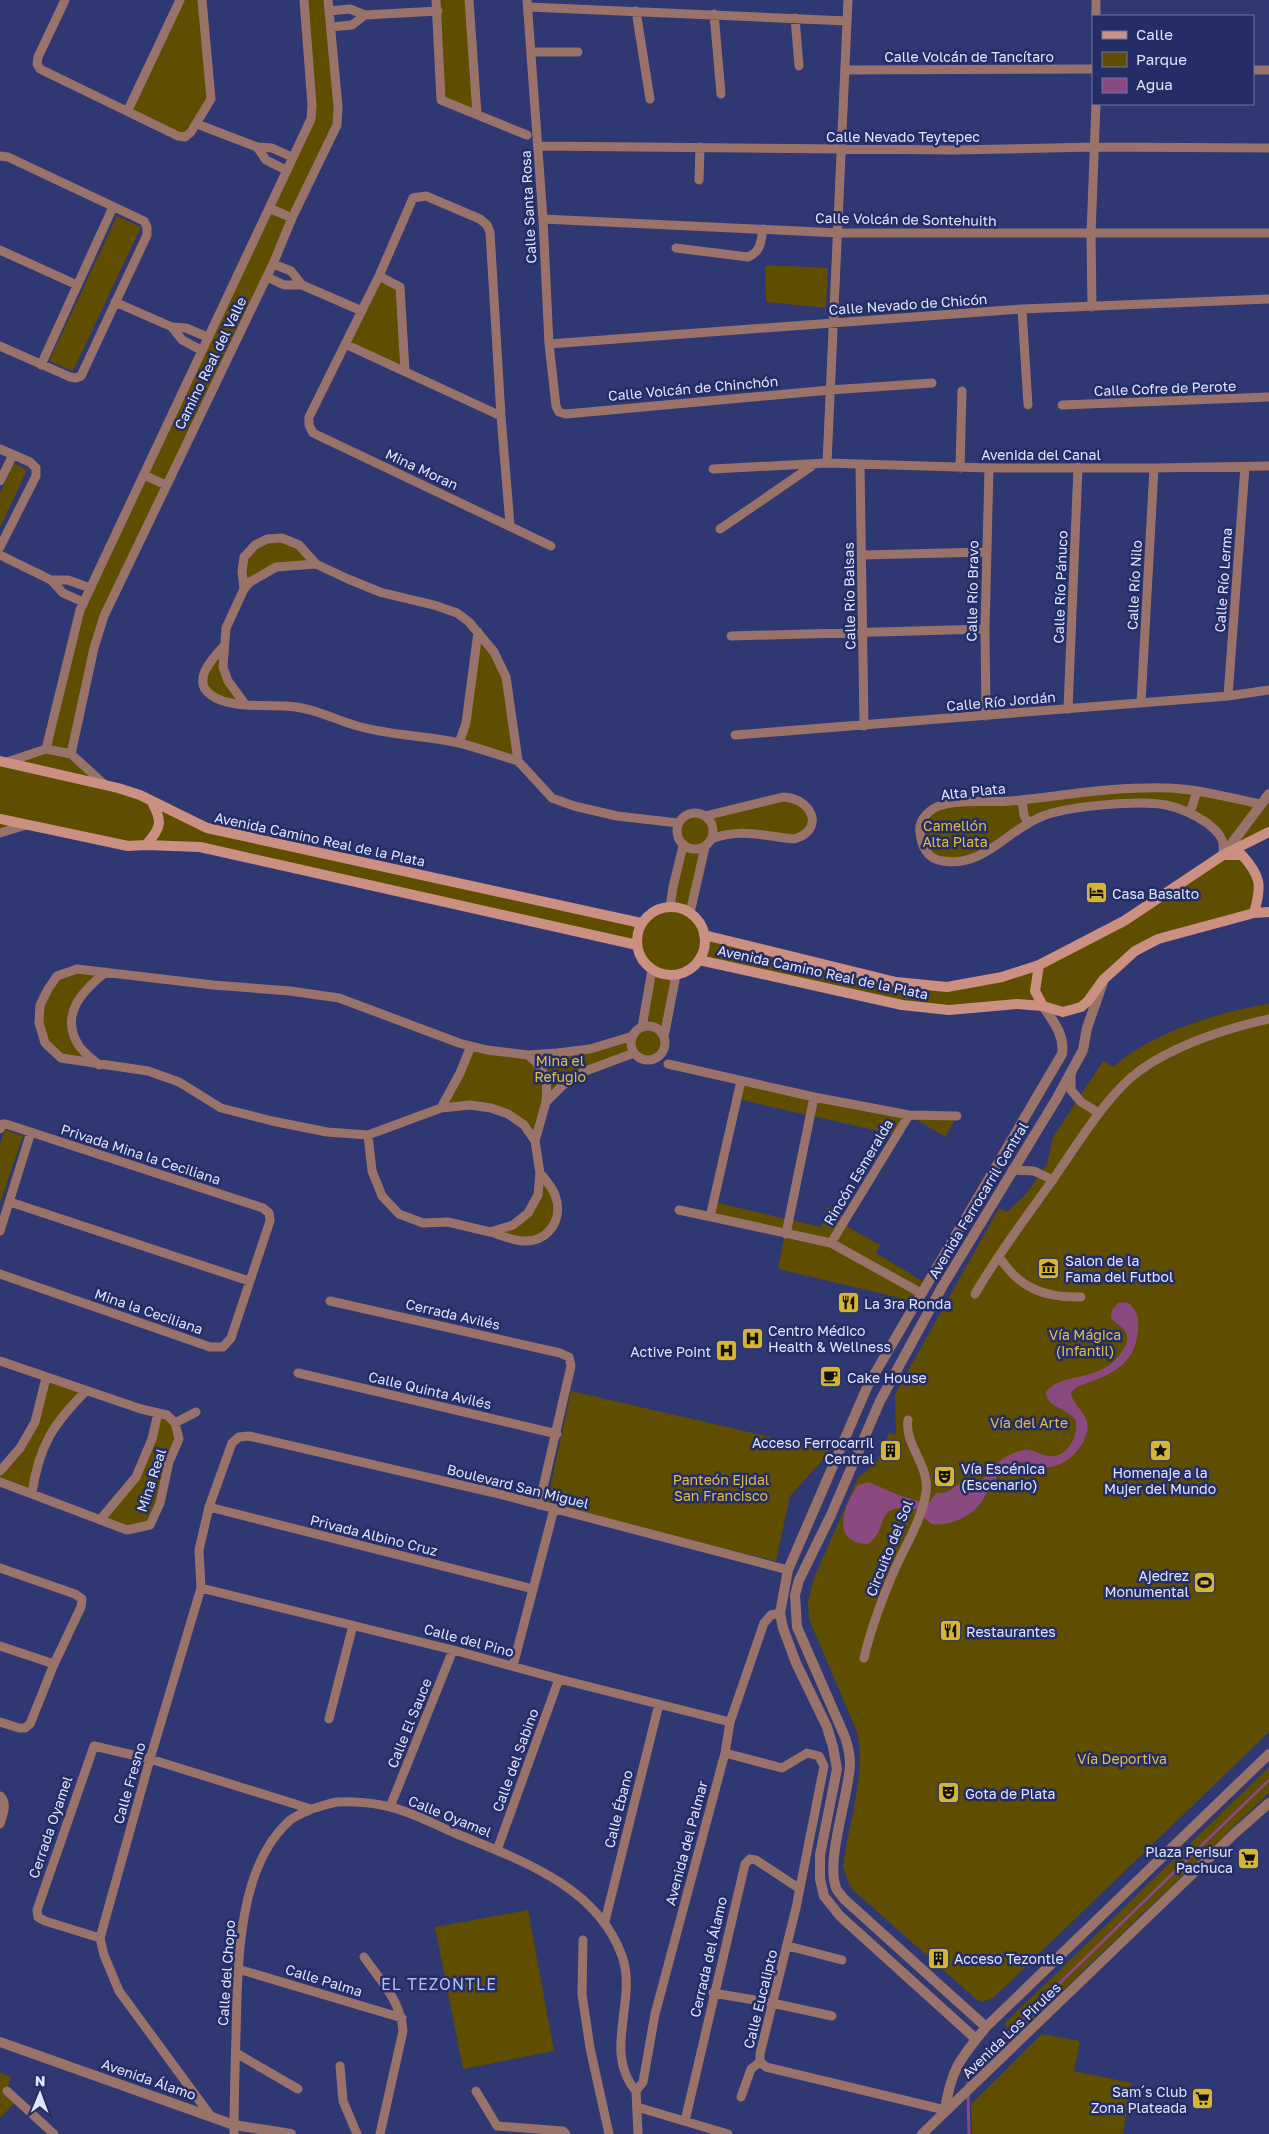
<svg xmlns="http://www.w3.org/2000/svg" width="1269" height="2134" font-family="'Golos Text',sans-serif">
  <rect width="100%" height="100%" fill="#2f3872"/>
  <path fill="#5f4d00" d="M180 0H202L211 99 185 137 128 110Z
    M304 0H328L337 125 104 616 71 754 104 784 207 828 641 923C650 913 657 909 670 907L683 846C668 828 682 806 705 816L792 797 812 818 800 837 749 832 709 842 705 847 690 913 698 920 704 935 896 982 947 987 1002 977 1124 921 1223 855V841L1204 821 1149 803 1044 816 983 854 938 860 921 844 923 818 942 805 1169 788 1260 804 1269 794V832L1224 854 1242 855 1253 868 1254 913 1135 951 1072 1010 1043 1006 949 1010 699 960 690 969 680 974C675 993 666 1016 664 1035 664 1041 666 1045 663 1051 656 1064 643 1061 634 1053L583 1072 546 1102 535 1141 524 1125 491 1108H441L471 1046 557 1053 633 1036 642 1027 652 970 640 957 637 945 200 847 146 845 27 824 0 833V761L46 748 74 626 311 119Z
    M436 0H469L477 114 441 100Z
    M117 216 141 227 73 371 49 361Z
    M765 265 828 268 826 308 766 302Z
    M379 276 400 287 405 371 345 344Z
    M14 463 27 470 0 528V493Z
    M267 539 299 545 316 564 276 567 244 589V557Z
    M478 632 506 677 518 761 459 743Z
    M223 647V667L245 704 211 695 203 680Z
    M77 969 106 972 79 997 73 1033 99 1065 61 1058 45 1043 40 1005 57 976Z
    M1269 1004V1732L993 1998 982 2002 977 2000 853 1890 849 1884 843 1867C848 1826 867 1771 857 1732L809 1619 808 1602 814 1578 858 1478 877 1462 889 1433 896 1435 895 1394 999 1208 1007 1212 1027 1193 1047 1164 1053 1137 1103 1061 1114 1067C1149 1033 1222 1011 1269 1004Z
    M741 1081 909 1115 957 1116 945 1137 909 1115 896 1135 737 1099Z
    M5 1130 23 1136 0 1203V1143Z
    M540 1173 549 1184 556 1221 536 1240 490 1232 528 1213Z
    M714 1202 821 1227 828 1207 847 1218 843 1224 880 1245 876 1253 927 1284 915 1303 888 1295 778 1269 785 1233 710 1217Z
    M46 1378 86 1391 47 1438 32 1493 0 1482V1471L35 1422Z
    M571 1391 831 1451 790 1496 776 1561 546 1506Z
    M158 1413 167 1415 179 1439 150 1525 127 1530 100 1520 136 1477Z
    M1269 1767V1793L1015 2036 1004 2024Z
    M528 1910 554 2051 463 2069 435 1927Z
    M1042 2034 1080 2041 1074 2071 1132 2083 1123 2134H972L971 2104Z
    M0 2073 11 2077 7 2091 18 2100 0 2118Z"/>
  <path fill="#8a4a80" d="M1127 1302C1137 1309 1139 1317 1138 1329 1136 1360 1118 1372 1090 1382 1083 1385 1075 1386 1071 1393 1075 1412 1098 1416 1082 1444 1076 1455 1061 1467 1048 1467 1034 1467 1025 1457 1011 1465 983 1480 992 1512 949 1523 943 1524 935 1526 930 1523 925 1519 921 1513 916 1509 871 1503 892 1526 868 1544 830 1543 843 1506 858 1485L869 1482 898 1495 928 1504 936 1493C951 1495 957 1482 969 1479L973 1482 981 1483C990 1468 1004 1454 1023 1450 1032 1448 1039 1455 1049 1456 1068 1458 1078 1436 1076 1421 1069 1408 1047 1409 1046 1392 1061 1371 1103 1384 1123 1350 1127 1344 1129 1337 1125 1331 1121 1326 1115 1323 1111 1318L1112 1310 1118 1303Z"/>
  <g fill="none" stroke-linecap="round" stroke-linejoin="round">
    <path stroke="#8a4a80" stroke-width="3" d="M968 2087 967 2073 1269 1780
      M968 2093 969 2134"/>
    <path stroke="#99736a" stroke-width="9" d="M65 0 38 57 37 64 40 69 178 136 185 137 191 132 211 99 202 0
      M436 0 441 100 527 135
      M469 0 477 114
      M527 0 543 219 549 344 556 406 559 412 566 414 830 390 932 383
      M1096 0V16
      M528 7 847 21
      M329 11 350 9 365 15 352 25 331 27
      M636 11 650 99
      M714 14 721 94
      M365 15 438 11
      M795 18 799 66
      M531 52H578
      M845 70 1093 69
      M1253 70H1269
      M128 110 180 0
      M197 124 257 147
      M538 146 956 150 1094 147 1269 148
      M0 156 8 157 144 221 147 227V235L81 376 76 378 70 377 0 346
      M286 170 266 160 257 147 272 148 292 157
      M699 180 700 147
      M269 208 292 218
      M543 219 839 233H1269
      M676 248 748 257C761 252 761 241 763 229
      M0 250 77 285
      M379 276 400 287 405 371
      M267 277 284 285H302L291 271 273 264
      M302 285 362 311
      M115 302 172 327
      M1092 307 1091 234 1096 104
      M1022 309 1028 405
      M345 344 501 416
      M549 344 1022 309 1269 299
      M201 350 182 340 172 327 186 328 207 337
      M41 365 113 207
      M1062 405 1269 397
      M0 449 30 462 36 468V476L0 547
      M827 463 848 0
      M860 465 864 726
      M960 468 962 391
      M713 469 827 463 989 468H1154L1269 466
      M144 475 166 485
      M0 481 13 455
      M510 525 501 416 490 232 487 225 480 219 426 196 413 198 379 276 309 417V425L313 433 551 546
      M720 529 812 466
      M0 555 51 580
      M862 555 987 552
      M244 589 242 571 244 557 255 545 267 539 282 538 299 545 316 564 348 579 380 592 434 605 457 613 469 622 494 652 506 677 518 761 552 798 574 806 617 816 678 823
      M83 602 63 593 51 580H68L90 588
      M731 636 985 629
      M223 647C212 659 191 681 211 695 227 708 266 705 285 706 311 707 331 718 354 725 389 736 425 735 459 743 479 748 498 755 518 761
      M1228 696 1245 467
      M1141 703 1154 468
      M245 704 228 681 223 667 226 628 244 589 250 582 276 567 316 564
      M1068 709 1078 467
      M986 716 985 629 989 468
      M735 735 1228 696 1269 690
      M459 743 466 723 478 632
      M46 749 71 754
      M7 762 46 749 80 610 311 119 312 105 304 0
      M104 784 71 754 94 648 104 616 273 264 292 218 337 125 338 107 328 0
      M1022 800 1024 815 1028 823
      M677 831a18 18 0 1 1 36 0a18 18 0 1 1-36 0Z
      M1190 813 1197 791
      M705 816 783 797C812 798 826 830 794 839 763 836 742 828 711 839
      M0 833 26 825
      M1223 855C1223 850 1224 844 1222 840 1219 832 1213 828 1207 823 1195 815 1181 808 1166 805 1139 800 1069 806 1043 816 1008 829 984 868 943 861 927 859 921 846 920 832 918 819 931 808 942 805 964 799 988 803 1010 801 1063 796 1115 786 1168 788 1199 789 1230 798 1261 804
      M670 907 673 887 683 846
      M690 913 705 847
      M631 1043a17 17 0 1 1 34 0a17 17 0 1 1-34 0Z
      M642 1027 652 970
      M664 1037 676 975
      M528 1055C546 1069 548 1080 546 1102
      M668 1064 814 1097 909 1115 957 1116
      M99 1065C92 1059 84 1053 79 1046 59 1015 82 991 106 972
      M1071 1072V1090L1081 1102 1099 1113
      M441 1108 460 1073 471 1046
      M0 1129 3 1124H6L263 1208 269 1213 270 1221 231 1338 223 1347H210L0 1274
      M368 1135 372 1171 382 1196 399 1214 423 1223 448 1222 490 1232 513 1225 528 1213 538 1195 540 1173 535 1141 546 1102 562 1086 583 1072 634 1053
      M535 1141 524 1125 508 1114 491 1108 470 1105 441 1108 368 1135 327 1132 272 1121 221 1108 179 1082 148 1071 61 1058 45 1043 39 1023 40 1005 48 989 57 976 77 969 213 985 290 991 339 998 459 1043 487 1050 528 1055 557 1053 590 1049 633 1036
      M1012 1170 1034 1171 1053 1180
      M10 1202 249 1281
      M679 1210 831 1243 921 1293
      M710 1217 741 1081
      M0 1231 31 1132
      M490 1232C501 1235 513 1241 524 1241 549 1242 564 1218 555 1195 552 1187 546 1180 540 1173
      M786 1234 814 1097
      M831 1243 909 1115
      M999 1256C1018 1288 1045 1298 1081 1297
      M975 1294C999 1252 1029 1214 1056 1175 1079 1142 1107 1095 1139 1071 1177 1044 1224 1029 1269 1019
      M330 1301 560 1353 569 1357 571 1366 539 1505
      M0 1361 141 1409 167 1415 175 1423 179 1439 169 1462 160 1503 150 1525 127 1530 0 1482
      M298 1373 557 1434
      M175 1423 196 1412
      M0 1471 20 1448 35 1422 46 1378
      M32 1493C39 1446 53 1424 86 1391
      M209 1507 533 1589
      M100 1520 136 1477 152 1439 158 1413
      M0 1568 75 1594 82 1599 81 1607 54 1664 30 1724 25 1728H19L0 1722
      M201 1588 453 1650 559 1679 730 1722
      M0 1646 54 1664
      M864 1658C871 1628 882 1599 894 1571 905 1546 922 1520 926 1492 930 1465 904 1445 908 1420
      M513 1666 554 1509
      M329 1719 353 1625
      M725 1753 782 1768 807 1753 819 1756 824 1766 796 1908 760 2054V2062
      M0 1796C8 1803 3 1814 0 1824
      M390 1807 453 1650
      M497 1850 559 1679
      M605 1921 659 1704
      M100 1938 45 1921 38 1917 37 1910 94 1746 150 1759 311 1809C320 1807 329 1803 337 1802 353 1801 375 1803 390 1807 413 1812 435 1825 457 1834 520 1860 597 1886 622 1956 638 2000 602 2052 636 2091
      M583 1940 582 1994 590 2048 609 2134
      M788 1946 842 1960
      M364 1957C380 1980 401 2001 403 2031L380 2134
      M238 1969 402 2018
      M713 1993 772 2003 832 2016
      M236 2053 298 2089
      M760 2062 766 2067 945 2110
      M340 2066 343 2101 357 2134
      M7 2091 54 2134
      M476 2091 497 2126 563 2131 566 2134
      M636 2091 643 2082 655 2014 725 1753 730 1722 764 1623 771 1615 780 1613
      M636 2091 638 2134
      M741 2097 751 2069 760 2062
      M637 2107 728 2134
      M210 2115 119 1991 104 1955 100 1938 150 1759 201 1588 199 1550 209 1507 232 1443 239 1437 249 1436 495 1493 788 1570
      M685 2121 745 1864 750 1859 756 1860 800 1889
      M234 2134C234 2101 235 2068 236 2035 238 1969 236 1870 288 1822 294 1816 304 1813 311 1809"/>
    <path stroke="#99736a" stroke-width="10" d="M1223 855 1269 794
      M986 2027 844 1899C842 1896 839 1893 837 1890 824 1864 849 1796 850 1764 850 1755 848 1746 845 1737L797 1627 795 1595 799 1580 831 1515 880 1401 942 1287 1057 1098 1083 1050 1087 1028 1103 982
      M976 2039 840 1916 824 1896 820 1879V1855L837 1769 833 1747 827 1727 796 1663 783 1628 780 1613 788 1570 868 1385 1062 1054C1065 1035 1053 1021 1043 1006
      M0 2042 234 2125 291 2134
      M945 2110C951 2069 960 2059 986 2027L1269 1754
      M922 2134 1234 1834 1269 1803"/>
    <path stroke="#cb9082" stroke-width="10" d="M0 761 118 788 140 795 207 828 641 923
      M0 819 128 846 146 845 200 847 637 945
      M146 845C161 828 163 822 152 802
      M1226 855H1242C1261 876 1262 885 1254 913
      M637 941a34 34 0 1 1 68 0a34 34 0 1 1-68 0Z
      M704 935 896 982 947 987 1002 977 1039 965 1124 921 1223 855 1269 832
      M699 960 902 1005 949 1010 1017 1004 1043 1006 1063 1012 1081 1007 1088 1001 1103 980 1135 951 1158 939 1254 913 1269 912
      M1039 965 1035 991 1043 1006"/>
  </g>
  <defs>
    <symbol id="hotel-square" viewBox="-11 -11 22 22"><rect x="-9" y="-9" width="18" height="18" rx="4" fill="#d6b534" stroke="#252d66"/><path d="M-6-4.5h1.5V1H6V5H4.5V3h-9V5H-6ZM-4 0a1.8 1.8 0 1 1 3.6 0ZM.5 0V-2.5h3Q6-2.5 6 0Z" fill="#111"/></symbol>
    <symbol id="museum-square" viewBox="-11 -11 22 22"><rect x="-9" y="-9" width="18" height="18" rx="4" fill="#d6b534" stroke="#252d66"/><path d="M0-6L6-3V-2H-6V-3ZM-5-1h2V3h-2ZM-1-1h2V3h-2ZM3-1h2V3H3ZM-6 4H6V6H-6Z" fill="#111"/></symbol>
    <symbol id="restaurant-square" viewBox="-11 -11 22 22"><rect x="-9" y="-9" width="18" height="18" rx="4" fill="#d6b534" stroke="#252d66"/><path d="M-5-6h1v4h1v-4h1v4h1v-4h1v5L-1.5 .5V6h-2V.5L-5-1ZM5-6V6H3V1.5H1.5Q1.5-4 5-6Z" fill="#111"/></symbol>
    <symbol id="hospital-square" viewBox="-11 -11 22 22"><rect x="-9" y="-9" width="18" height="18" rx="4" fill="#d6b534" stroke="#252d66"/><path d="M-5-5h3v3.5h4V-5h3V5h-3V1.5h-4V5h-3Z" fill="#111"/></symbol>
    <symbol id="cafe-square" viewBox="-11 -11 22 22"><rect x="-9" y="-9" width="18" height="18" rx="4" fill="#d6b534" stroke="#252d66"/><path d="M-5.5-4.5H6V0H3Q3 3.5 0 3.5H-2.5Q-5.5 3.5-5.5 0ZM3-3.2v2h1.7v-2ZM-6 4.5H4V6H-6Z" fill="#111"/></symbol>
    <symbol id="building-square" viewBox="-11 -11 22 22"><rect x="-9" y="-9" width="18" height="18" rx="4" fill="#d6b534" stroke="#252d66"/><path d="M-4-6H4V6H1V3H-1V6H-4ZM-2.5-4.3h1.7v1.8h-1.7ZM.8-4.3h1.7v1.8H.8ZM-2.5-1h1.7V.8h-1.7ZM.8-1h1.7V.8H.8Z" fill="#111"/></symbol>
    <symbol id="sight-square" viewBox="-11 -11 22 22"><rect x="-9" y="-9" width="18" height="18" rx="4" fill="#d6b534" stroke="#252d66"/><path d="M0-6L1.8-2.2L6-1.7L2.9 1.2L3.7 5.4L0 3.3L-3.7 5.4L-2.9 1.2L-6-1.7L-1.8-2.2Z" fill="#111"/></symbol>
    <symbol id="theatre-square" viewBox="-11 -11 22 22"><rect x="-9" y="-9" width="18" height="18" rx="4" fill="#d6b534" stroke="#252d66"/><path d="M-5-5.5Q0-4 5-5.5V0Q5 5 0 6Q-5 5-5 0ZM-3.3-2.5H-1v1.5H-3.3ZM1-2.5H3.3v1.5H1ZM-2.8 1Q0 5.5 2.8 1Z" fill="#111"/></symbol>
    <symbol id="stadium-square" viewBox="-11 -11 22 22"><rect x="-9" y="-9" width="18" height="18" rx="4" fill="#d6b534" stroke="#252d66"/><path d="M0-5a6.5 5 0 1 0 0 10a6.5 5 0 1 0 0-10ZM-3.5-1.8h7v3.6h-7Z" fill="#111"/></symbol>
    <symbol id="supermarket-square" viewBox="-11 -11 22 22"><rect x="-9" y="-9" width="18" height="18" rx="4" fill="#d6b534" stroke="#252d66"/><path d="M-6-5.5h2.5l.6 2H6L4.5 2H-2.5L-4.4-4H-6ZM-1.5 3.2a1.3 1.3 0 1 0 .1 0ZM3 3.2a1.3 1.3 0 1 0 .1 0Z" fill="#111"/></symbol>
  </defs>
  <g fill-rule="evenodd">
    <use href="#hotel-square" x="1084" y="880" width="25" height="25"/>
    <use href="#museum-square" x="1036" y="1256" width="25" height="25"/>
    <use href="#restaurant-square" x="836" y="1290" width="25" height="25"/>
    <use href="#hospital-square" x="740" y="1326" width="25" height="25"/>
    <use href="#hospital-square" x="714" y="1338" width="25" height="25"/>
    <use href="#cafe-square" x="818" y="1364" width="25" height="25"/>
    <use href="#building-square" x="878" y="1438" width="25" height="25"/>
    <use href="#sight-square" x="1148" y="1438" width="25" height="25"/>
    <use href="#theatre-square" x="932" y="1464" width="25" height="25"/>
    <use href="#stadium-square" x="1192" y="1570" width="25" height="25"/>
    <use href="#restaurant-square" x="938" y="1618" width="25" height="25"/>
    <use href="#theatre-square" x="936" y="1780" width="25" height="25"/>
    <use href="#supermarket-square" x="1236" y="1846" width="25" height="25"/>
    <use href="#building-square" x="926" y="1946" width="25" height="25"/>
    <use href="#supermarket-square" x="1190" y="2086" width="25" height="25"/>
  </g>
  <g text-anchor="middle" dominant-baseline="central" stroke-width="5" stroke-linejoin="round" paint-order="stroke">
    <g font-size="14" fill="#dfe5fb" stroke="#252d66">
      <text x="969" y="56">Calle Volcán de Tancítaro</text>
      <text x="903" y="136">Calle Nevado Teytepec</text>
      <text transform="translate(528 207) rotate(-93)">Calle Santa Rosa</text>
      <text transform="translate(906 219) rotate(1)">Calle Volcán de Sontehuith</text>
      <text transform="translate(908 304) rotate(-4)">Calle Nevado de Chicón</text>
      <text transform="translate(210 363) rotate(-64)">Camino Real del Valle</text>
      <text transform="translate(693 388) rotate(-5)">Calle Volcán de Chinchón</text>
      <text transform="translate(1165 388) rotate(-2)">Calle Cofre de Perote</text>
      <text x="1041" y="454">Avenida del Canal</text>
      <text transform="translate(422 469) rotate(25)">Mina Moran</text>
      <text transform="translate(1223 580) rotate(-86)">Calle Río Lerma</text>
      <text transform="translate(1134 585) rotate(-87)">Calle Río Nilo</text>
      <text transform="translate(1060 587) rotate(-88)">Calle Río Pánuco</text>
      <text transform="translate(972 591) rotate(-89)">Calle Río Bravo</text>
      <text transform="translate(849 596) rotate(-91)">Calle Río Balsas</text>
      <text transform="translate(1001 701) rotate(-5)">Calle Río Jordán</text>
      <text transform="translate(973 791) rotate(-6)">Alta Plata</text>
      <text transform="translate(320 839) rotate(12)">Avenida Camino Real de la Plata</text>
      <text transform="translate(823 972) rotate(12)">Avenida Camino Real de la Plata</text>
      <text transform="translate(141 1154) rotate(18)">Privada Mina la Ceciliana</text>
      <text transform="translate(858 1172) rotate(-59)">Rincón Esmeralda</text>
      <text transform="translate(978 1200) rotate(-59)">Avenida Ferrocarril Central</text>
      <text transform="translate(149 1311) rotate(19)">Mina la Ceciliana</text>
      <text transform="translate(453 1314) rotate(13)">Cerrada Avilés</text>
      <text transform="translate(430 1390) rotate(13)">Calle Quinta Avilés</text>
      <text transform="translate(151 1480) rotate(-72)">Mina Real</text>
      <text transform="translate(518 1486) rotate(14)">Boulevard San Miguel</text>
      <text transform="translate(374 1535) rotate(14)">Privada Albino Cruz</text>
      <text transform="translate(889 1548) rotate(-68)">Circuito del Sol</text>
      <text transform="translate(469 1640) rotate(15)">Calle del Pino</text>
      <text transform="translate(409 1723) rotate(-68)">Calle El Sauce</text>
      <text transform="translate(515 1760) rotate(-70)">Calle del Sabino</text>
      <text transform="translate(129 1783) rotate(-74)">Calle Fresno</text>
      <text transform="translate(618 1809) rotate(-76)">Calle Ébano</text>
      <text transform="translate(450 1816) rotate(22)">Calle Oyamel</text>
      <text transform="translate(50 1827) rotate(-71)">Cerrada Oyamel</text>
      <text transform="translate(686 1843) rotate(-75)">Avenida del Palmar</text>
      <text transform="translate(708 1957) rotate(-77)">Cerrada del Álamo</text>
      <text transform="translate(226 1973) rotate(-86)">Calle del Chopo</text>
      <text transform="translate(324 1980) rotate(17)">Calle Palma</text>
      <text transform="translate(760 1999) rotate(-76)">Calle Eucalipto</text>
      <text transform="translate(1011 2030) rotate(-44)">Avenida Los Pirules</text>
      <text transform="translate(149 2079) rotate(19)">Avenida Álamo</text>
    </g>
    <g font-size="14" fill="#dfbe43" stroke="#252d66">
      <text x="955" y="825">Camellón<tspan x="955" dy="16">Alta Plata</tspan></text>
      <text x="560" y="1060">Mina el<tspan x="560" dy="16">Refugio</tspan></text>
      <text x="1085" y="1334">Vía Mágica<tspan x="1085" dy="16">(Infantil)</tspan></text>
      <text x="1029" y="1422">Vía del Arte</text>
      <text x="721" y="1479">Panteón Ejidal<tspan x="721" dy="16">San Francisco</tspan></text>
      <text x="1122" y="1758">Vía Deportiva</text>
    </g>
    <g font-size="14" fill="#dfe5fb" stroke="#252d66" text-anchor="start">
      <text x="1112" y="893">Casa Basalto</text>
      <text x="1065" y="1260">Salon de la<tspan x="1065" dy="16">Fama del Futbol</tspan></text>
      <text x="864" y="1303">La 3ra Ronda</text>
      <text x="768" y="1330">Centro Médico<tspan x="768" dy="16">Health &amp; Wellness</tspan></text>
      <text x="711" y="1351" text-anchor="end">Active Point</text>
      <text x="847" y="1377">Cake House</text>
      <text x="874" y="1442" text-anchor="end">Acceso Ferrocarril<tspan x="874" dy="16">Central</tspan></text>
      <text x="961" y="1468">Vía Escénica<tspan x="961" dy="16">(Escenario)</tspan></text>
      <text x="1160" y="1472" text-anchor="middle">Homenaje a la<tspan x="1160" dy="16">Mujer del Mundo</tspan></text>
      <text x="1189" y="1575" text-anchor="end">Ajedrez<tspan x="1189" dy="16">Monumental</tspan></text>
      <text x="966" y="1631">Restaurantes</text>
      <text x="965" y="1793">Gota de Plata</text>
      <text x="1233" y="1851" text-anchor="end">Plaza Perisur<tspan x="1233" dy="16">Pachuca</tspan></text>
      <text x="954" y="1958">Acceso Tezontle</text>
      <text x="1187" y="2091" text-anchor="end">Sam´s Club<tspan x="1187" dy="16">Zona Plateada</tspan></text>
    </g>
    <g font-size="16" letter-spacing="1" fill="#b1bff7" stroke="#252d66">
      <text x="439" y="1984">EL TEZONTLE</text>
    </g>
  </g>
  <rect x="1092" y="15" width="162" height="90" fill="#252d66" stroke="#6f77a2"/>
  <rect x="1102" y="31" width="25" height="8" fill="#cb9082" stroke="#6f77a2"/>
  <text x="1136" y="40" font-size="15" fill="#dfe5fb">Calle</text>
  <rect x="1102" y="52" width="25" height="15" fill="#5f4d00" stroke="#6f77a2"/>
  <text x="1136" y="65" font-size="15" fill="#dfe5fb">Parque</text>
  <rect x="1102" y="78" width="25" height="15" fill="#8a4a80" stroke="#6f77a2"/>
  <text x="1136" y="90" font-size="15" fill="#dfe5fb">Agua</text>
  <g transform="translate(40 2094) rotate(1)" stroke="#252d66" stroke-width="4" paint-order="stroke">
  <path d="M0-4L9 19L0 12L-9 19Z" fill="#dfe5fb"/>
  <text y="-8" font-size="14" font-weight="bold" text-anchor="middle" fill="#dfe5fb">N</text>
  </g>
</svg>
